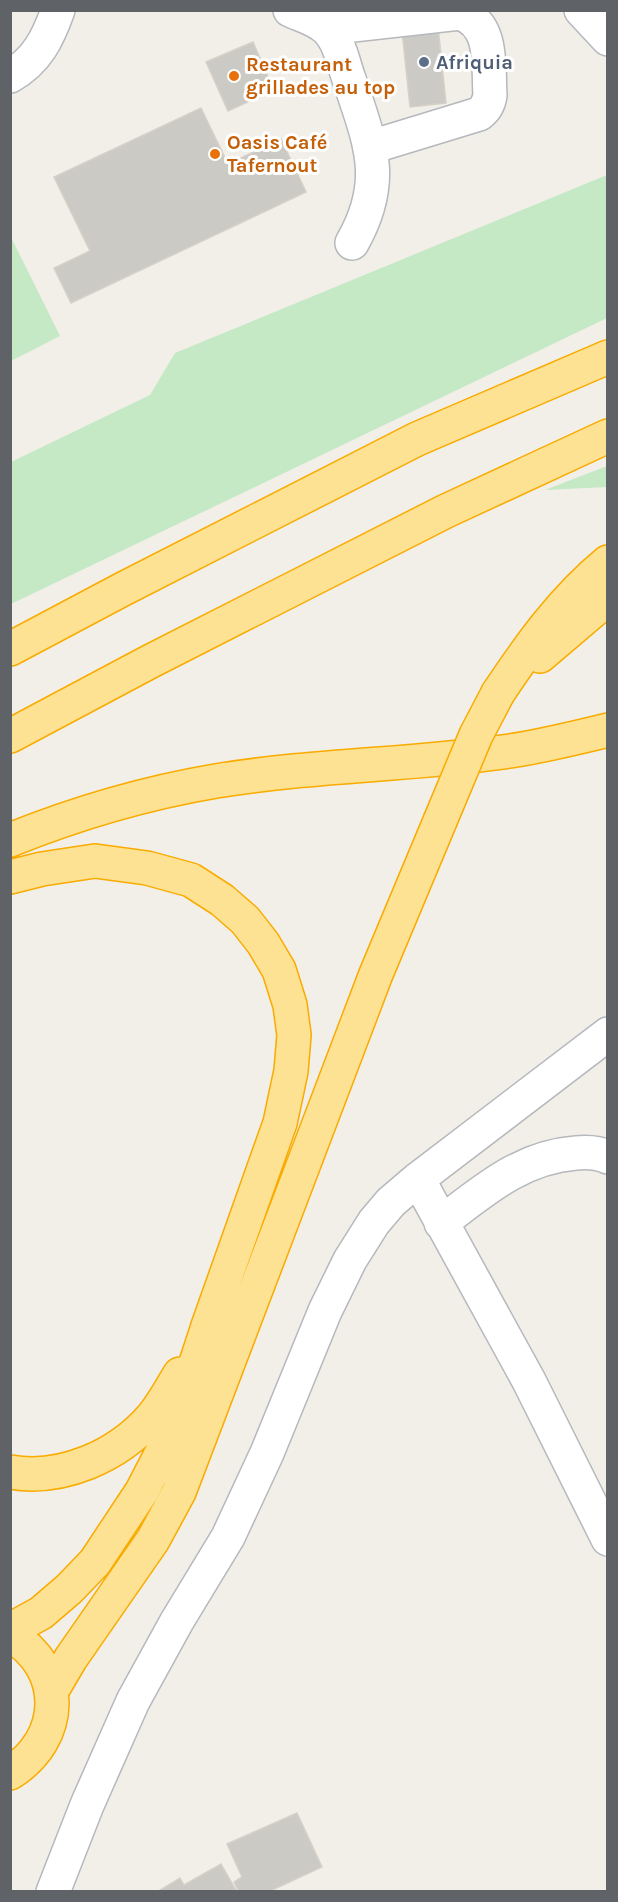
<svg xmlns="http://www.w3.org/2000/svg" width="618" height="1902" font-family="Karla,sans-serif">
  <rect width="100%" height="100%" fill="#f1efe8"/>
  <path fill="#c5e8c5" d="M607 175V318L11 604V462L150 395 175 353Z
    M11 237 60 336 11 361H10Z
    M607 466V487L545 490Z"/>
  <path fill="#cccac5" stroke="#d6d1c6" stroke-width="1.5" d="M437 17 446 103 410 107 401 21Z
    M253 42 274 90 228 111 206 62Z
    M201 108 228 164 281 139 306 192 71 303 54 268 90 251 54 177Z
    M297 1813 322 1867 268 1892H239L234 1882 242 1877 227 1844Z
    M221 1864 237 1892H157L180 1878 184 1885Z"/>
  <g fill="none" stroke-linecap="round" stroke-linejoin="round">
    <defs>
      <path id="minor" d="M290 10C303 16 316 19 327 29 340 42 343 63 349 79 370 143 388 180 352 243
        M581 10 608 39
        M326 28 460 13C494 24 488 65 490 95 489 103 486 109 479 114L371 147
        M10 76C37 61 48 38 58 10
        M418 1179 529 1381 608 1539
        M441 1223C483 1191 521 1157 576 1153 587 1152 597 1152 608 1157
        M53 1892 87 1805 133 1701 177 1621 228 1537 267 1453 325 1311 350 1260 374 1222 391 1202 418 1179 608 1034"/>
      <path id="highway" d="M10 649 123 589 417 439 608 357
        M540 656 608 598
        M498 693C530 645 563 599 608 562
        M10 736 151 661 446 511 608 436
        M10 840C77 813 145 793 216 781 313 765 412 765 510 751 543 746 575 738 608 730
        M10 877 42 869 95 861 147 868 191 880 222 900 245 920 263 943 279 970 290 1005 294 1035 291 1071 280 1123 208 1326 175 1427 142 1491 95 1562 69 1589 41 1613 10 1630
        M10 1472C62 1481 118 1456 152 1417 163 1404 171 1388 180 1374
        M10 1635C67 1668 65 1739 10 1773
        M51 1692 71 1658 153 1540 179 1492 376 974 440 821"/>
    </defs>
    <use href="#minor" stroke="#b5b8bc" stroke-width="36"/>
    <use href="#highway" stroke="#f9ab00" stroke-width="36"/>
    <use href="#minor" stroke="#fff" stroke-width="33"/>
    <use href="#highway" stroke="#fde293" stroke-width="33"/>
    <defs>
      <path id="highway-bridge" d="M440 821 476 735 498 693"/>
    </defs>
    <use href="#highway-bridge" stroke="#f9ab00" stroke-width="36" stroke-linecap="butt"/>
    <use href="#highway-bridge" stroke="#fde293" stroke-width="33"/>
  </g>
  <circle fill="#5c6f8a" stroke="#fff" stroke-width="2" cx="424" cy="62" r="6"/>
  <g fill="#e8710a" stroke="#fff" stroke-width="2">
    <circle cx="234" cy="76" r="6"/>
    <circle cx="215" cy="154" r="6"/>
  </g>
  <g text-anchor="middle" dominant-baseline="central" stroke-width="6" stroke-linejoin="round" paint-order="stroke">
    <g font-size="20" font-weight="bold" fill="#4e5e75" stroke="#fff" text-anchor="start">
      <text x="436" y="62">Afriquia</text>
    </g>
    <g font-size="20" font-weight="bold" fill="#c56008" stroke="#fff" text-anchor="start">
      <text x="246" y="64">Restaurant<tspan x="246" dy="23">grillades au top</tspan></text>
      <text x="227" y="142">Oasis Café<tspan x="227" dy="23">Tafernout</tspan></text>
    </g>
  </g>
  <rect width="618" height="1902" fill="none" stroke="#5f6368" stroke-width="24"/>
</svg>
